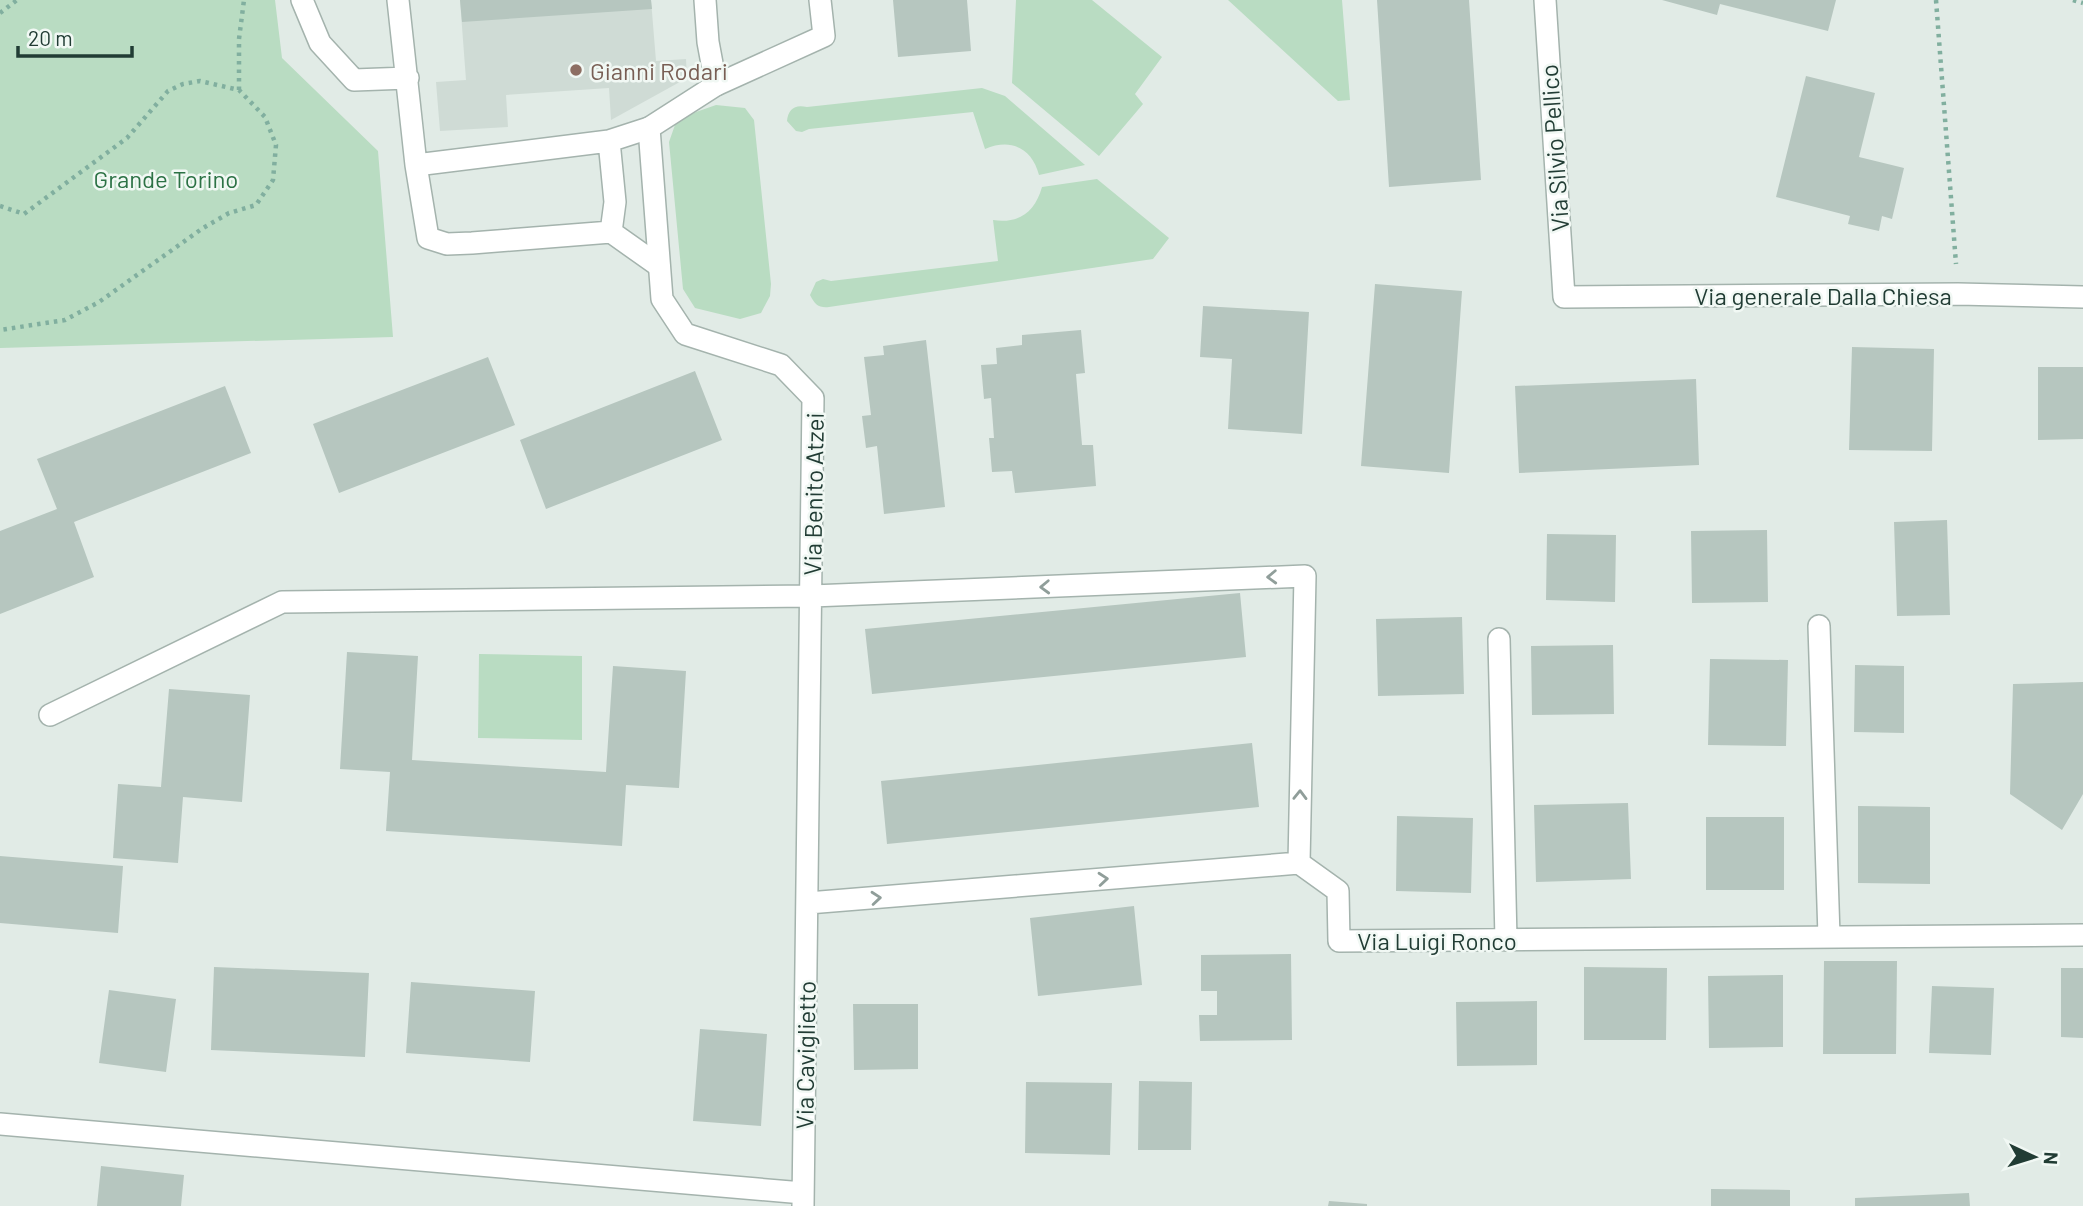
<svg xmlns="http://www.w3.org/2000/svg" width="2083" height="1206" font-family="Barlow,sans-serif">
  <rect width="100%" height="100%" fill="#e1ebe6"/>
  <path fill="#cfdbd5" d="M460 0H651L656 61 686 59 687 78 611 120 609 88 506 95 508 127 440 131 436 82 466 80Z"/>
  <path fill="#b9dcc2" d="M0 0H275L282 58 378 151 393 337 0 348Z
    M1016 0H1092L1162 57 1135 94 1143 104 1099 156 1012 83Z
    M1228 0H1342L1350 100 1338 101Z
    M982 88 1005 96 1085 165 1039 175C1032 148 1011 138 985 149L973 112 809 129 802 132 796 131 787 121C788 109 795 104 807 107Z
    M716 105 745 108 754 120 771 284 770 296 761 313 740 319 695 308 683 289 669 142 676 122 696 112Z
    M1097 179 1169 238 1153 259 829 307C819 308 815 305 810 295L816 282 823 279 831 281 998 261 993 220C1019 224 1035 212 1042 187Z
    M479 654 582 656V740L478 738Z"/>
  <path fill="#b6c6bf" d="M460 0H651L652 9 462 22Z
    M893 0H967L971 51 898 57Z
    M1377 0H1469L1481 180 1389 187Z
    M1662 0H1836L1828 31 1720 4 1717 15Z
    M1806 76 1875 93 1859 157 1904 168 1892 219 1882 216 1879 231 1848 224 1850 216 1776 197Z
    M1375 284 1462 291 1449 473 1361 466Z
    M1203 306 1309 312 1302 434 1228 429 1232 359 1200 357Z
    M1081 330 1085 373 1076 374 1082 445H1093L1096 486 1015 493 1012 471 992 472 989 438H994L991 398 984 399 981 365 997 364 996 348 1022 345V335Z
    M926 340 945 507 884 514 877 446 866 448 862 416 871 415 864 357 884 355 883 346Z
    M1852 347 1934 349 1932 451 1849 450Z
    M488 357 515 425 339 493 313 424Z
    M2038 367H2083V439L2038 440Z
    M695 371 722 440 546 509 520 440Z
    M1696 379 1699 465 1519 473 1515 386Z
    M225 386 251 453 74 522 94 577 0 614V531L57 509 37 459Z
    M1947 520 1950 615 1897 616 1894 522Z
    M1767 530 1768 602 1692 603 1691 531Z
    M1547 534 1616 535 1615 602 1546 600Z
    M1240 593 1246 657 872 694 865 629Z
    M1462 617 1464 694 1378 696 1376 619Z
    M1613 645 1614 714 1532 715 1531 646Z
    M347 652 418 656 412 760 606 772 613 666 686 671 679 788 626 785 622 846 386 831 390 772 340 769Z
    M1710 659 1788 660 1786 746 1708 745Z
    M1855 665 1904 666V733L1854 732Z
    M2083 682V794L2062 830 2010 794 2013 684Z
    M169 689 250 695 242 802 183 797 178 863 113 858 118 784 161 787Z
    M1252 743 1259 807 887 844 881 781Z
    M1628 803 1631 879 1536 882 1534 805Z
    M1858 806 1930 807V884L1858 883Z
    M1397 816 1473 818 1471 893 1396 891Z
    M1706 817H1784V890H1706Z
    M0 856 123 866 118 933 0 923Z
    M1134 906 1142 985 1038 996 1030 918Z
    M1291 954 1292 1040 1200 1041 1199 1015H1217V991H1201V955Z
    M1824 961H1897L1896 1054H1823Z
    M214 967 369 973 365 1057 211 1050Z
    M1584 967 1667 968 1666 1040H1584Z
    M2061 968H2083V1038L2061 1037Z
    M1783 975V1047L1709 1048 1708 976Z
    M411 982 535 991 530 1062 406 1053Z
    M1932 986 1994 988 1991 1055 1929 1053Z
    M109 990 176 999 166 1072 99 1063Z
    M1537 1001V1065L1457 1066 1456 1002Z
    M853 1004H918V1069L854 1070Z
    M700 1029 767 1034 761 1126 693 1121Z
    M1139 1081 1192 1082 1191 1150H1138Z
    M1026 1082 1112 1083 1110 1155 1025 1153Z
    M101 1166 184 1175 181 1206H97Z
    M1711 1189 1790 1190V1206H1711Z
    M1969 1193 1970 1206H1855V1198Z
    M1329 1201 1367 1204V1206H1328Z"/>
  <g fill="none" stroke-linecap="round" stroke-linejoin="round">
    <defs>
      <path id="lane" d="M302 0 320 43 354 80 408 78
        M398 0 416 165 428 238 447 244 472 243 611 232
        M705 0 708 42 716 85
        M609 141 649 128
        M416 165 609 141 615 202 611 232
        M611 232 659 266"/>
      <path id="street" d="M1545 0 1564 297 1958 294 2083 297
        M1819 626 1829 936
        M1499 639 1506 940
        M50 715 282 602 812 596 1305 576 1299 863
        M808 903 1299 863 1338 891 1339 941 2083 935
        M0 1124 803 1193
        M803 1206 813 398 781 365 685 334 662 299 649 128 716 85 824 36 820 0"/>
    </defs>
    <use href="#lane" stroke="#a4b3ad" stroke-width="24"/>
    <use href="#street" stroke="#a4b3ad" stroke-width="24"/>
    <path stroke="#81af9f" stroke-width="4.5" stroke-dasharray="3.5 5" stroke-linecap="butt" d="M1936 0 1956 264
      M2073 0 2083 3
      M0 13 17 0
      M239 90V39L244 0
      M0 206 24 214 127 138 168 91 183 84 200 81 239 90 265 117 276 145 273 180 256 205 229 213 203 228 99 302 65 320 0 330"/>
    <use href="#lane" stroke="#fff" stroke-width="21"/>
    <use href="#street" stroke="#fff" stroke-width="21"/>
  </g>
  <defs><path id="oneway-chevron" d="M-2-3.5L2.5 0L-2 3.5" fill="none" stroke-width="1.6" stroke-linecap="round" stroke-linejoin="round" transform="scale(1.75)"/></defs>
  <g stroke="#909e9a">
    <use href="#oneway-chevron" transform="translate(1272 577) rotate(178)"/>
    <use href="#oneway-chevron" transform="translate(1045 587) rotate(178)"/>
    <use href="#oneway-chevron" transform="translate(1300 795) rotate(-89)"/>
    <use href="#oneway-chevron" transform="translate(1103 879) rotate(-5)"/>
    <use href="#oneway-chevron" transform="translate(876 898) rotate(-5)"/>
  </g>
  <circle fill="#8d6e63" stroke="#f1f8f4" stroke-width="2.5" cx="576" cy="70" r="7"/>
  <g text-anchor="middle" dominant-baseline="central" stroke-width="5" stroke-linejoin="round" paint-order="stroke">
    <g font-size="24" fill="#785e54" stroke="#f1f8f4" text-anchor="start">
      <text x="590" y="70">Gianni Rodari</text>
    </g>
    <g font-size="24" fill="#213c34" stroke="#f1f8f4">
      <text transform="translate(1554 148) rotate(-94)">Via Silvio Pellico</text>
      <text x="1823" y="295">Via generale Dalla Chiesa</text>
      <text transform="translate(813 494) rotate(-89)">Via Benito Atzei</text>
      <text x="1437" y="940">Via Luigi Ronco</text>
      <text transform="translate(805 1055) rotate(-89)">Via Caviglietto</text>
    </g>
    <g font-size="24" fill="#2c7245" stroke="#f1f8f4">
      <text x="166" y="178">Grande Torino</text>
    </g>
  </g>
  <g transform="translate(2034 1157) rotate(94)" stroke="#f1f8f4" stroke-width="5" paint-order="stroke">
  <path d="M0-5L12 26L0 18L-12 26Z" fill="#213c34"/>
  <text y="-10" font-size="19" font-weight="bold" text-anchor="middle" fill="#213c34">N</text>
  </g>
  <path d="M18 46v10h114v-10" fill="none" stroke="#213c34" stroke-width="3.5"/>
  <text x="28" y="46" font-size="21" fill="#213c34" stroke="#f1f8f4" stroke-width="5" paint-order="stroke">20 m</text>
</svg>
